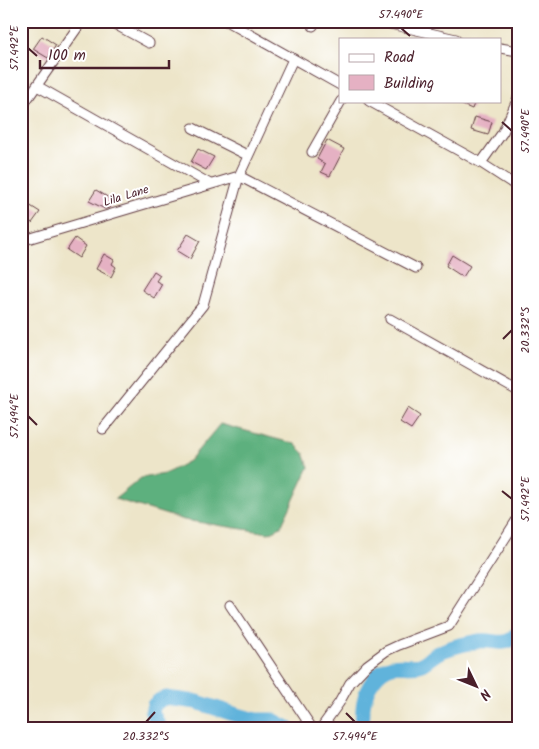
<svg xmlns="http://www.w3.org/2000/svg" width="539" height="749" font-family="Kalam,sans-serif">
  <rect width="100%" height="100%" fill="#fff"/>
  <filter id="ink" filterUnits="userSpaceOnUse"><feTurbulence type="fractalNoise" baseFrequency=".02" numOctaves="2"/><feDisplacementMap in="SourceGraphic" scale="10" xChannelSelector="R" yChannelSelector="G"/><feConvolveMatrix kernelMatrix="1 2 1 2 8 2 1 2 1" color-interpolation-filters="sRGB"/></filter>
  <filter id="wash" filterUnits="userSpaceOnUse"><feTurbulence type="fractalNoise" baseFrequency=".0096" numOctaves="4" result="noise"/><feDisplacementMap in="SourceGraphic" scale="20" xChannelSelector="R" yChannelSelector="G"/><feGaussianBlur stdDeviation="1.12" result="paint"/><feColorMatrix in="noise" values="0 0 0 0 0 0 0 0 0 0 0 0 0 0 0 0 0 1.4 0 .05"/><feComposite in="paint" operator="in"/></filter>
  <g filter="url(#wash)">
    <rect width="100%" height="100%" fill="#ede5c9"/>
    <path fill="#5db07e" stroke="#546854" d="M220 424 295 444 304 453 309 467 281 527 269 533 184 520 115 499 141 478 165 474 189 461Z"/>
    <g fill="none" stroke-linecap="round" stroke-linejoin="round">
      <path stroke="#60b3db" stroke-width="15" d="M160 728 152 712 154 705 160 700 166 698 197 702 234 714 256 720H273L288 728
        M362 728C363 719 362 709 364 701 367 687 377 670 392 666 401 664 410 667 419 665 426 663 431 656 438 653 451 646 465 644 479 641 496 639 505 649 518 633"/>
    </g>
    <g id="blocks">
      <path fill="#e5b1c3" d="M42 36 56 45 48 58 33 49Z
        M453 101H475L472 109Z
        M475 117 492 122 488 135 471 130Z
        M327 140 344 149 330 176 321 172 325 164 317 159Z
        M198 149 214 157 206 170 191 162Z
        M96 190 114 201 110 208 105 209 89 201Z
        M21 200 40 212 32 223 21 215Z
        M188 234 200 241 190 259 177 251Z
        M75 238 86 246 79 258 67 250Z
        M104 254 114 260 112 264 116 267 111 277 96 269Z
        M452 255 470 266 463 277 446 266Z
        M154 271 160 275 156 281 162 284 154 298 142 290Z
        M408 408 420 416 411 429 400 422Z"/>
    </g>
  </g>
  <g filter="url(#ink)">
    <use href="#blocks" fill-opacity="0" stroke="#623d43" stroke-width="1"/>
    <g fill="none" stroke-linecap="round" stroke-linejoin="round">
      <defs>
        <path id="minor" d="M109 21 149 43
          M226 21 340 85
          M377 21 456 39
          M313 26 316 21
          M500 48 518 51
          M37 86 210 184
          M369 101 481 163 518 187
          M21 108 82 21
          M193 128 247 155
          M312 152 341 101
          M481 163 503 132 518 98
          M21 241 239 176 416 268
          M390 319 518 391
          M103 429 203 305 239 176 293 59
          M230 605 312 728
          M321 728 339 703 350 683 367 665 386 651 399 645 449 626 518 518"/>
      </defs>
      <use href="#minor" stroke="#623d43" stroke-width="11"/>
      <use href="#minor" stroke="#fff" stroke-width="9"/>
    </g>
  </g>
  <path fill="none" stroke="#4a1f2b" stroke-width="2" d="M401 28 410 36M28 48 37 56M502 122 512 131M503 339 512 330M28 416 37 425M502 491 512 499M346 713 355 722M146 722 155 712"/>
  <g text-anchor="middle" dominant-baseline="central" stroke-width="4" stroke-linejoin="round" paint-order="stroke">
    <g font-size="12" fill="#4a1f2b" stroke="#fff">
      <text transform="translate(126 196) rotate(-17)">Lila Lane</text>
    </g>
  </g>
  <rect width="539" height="749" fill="none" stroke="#fff" stroke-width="55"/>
  <rect x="339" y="38" width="162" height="65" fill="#ffffff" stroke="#b7a5aa"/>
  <rect x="349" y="54" width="25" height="8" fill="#ffffff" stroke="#b7a5aa"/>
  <text x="384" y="62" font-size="15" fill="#4a1f2b">Road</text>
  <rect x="349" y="75" width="25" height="15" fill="#e5b1c3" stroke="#b7a5aa"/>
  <text x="384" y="88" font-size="15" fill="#4a1f2b">Building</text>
  <g transform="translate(476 686) rotate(133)" stroke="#ffffff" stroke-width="4" paint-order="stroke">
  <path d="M0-4L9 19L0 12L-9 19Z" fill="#4a1f2b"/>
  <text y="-8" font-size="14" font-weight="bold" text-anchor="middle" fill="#4a1f2b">N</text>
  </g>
  <path d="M40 60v8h129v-8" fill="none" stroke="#4a1f2b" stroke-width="2.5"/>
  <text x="48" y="60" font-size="15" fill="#4a1f2b" stroke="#ffffff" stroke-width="4" paint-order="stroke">100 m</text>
  <rect x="28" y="28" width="484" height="694" fill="none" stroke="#4a1f2b" stroke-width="2"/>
  <g font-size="12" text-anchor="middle" fill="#4a1f2b">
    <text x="401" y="18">57.490°E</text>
    <text transform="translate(14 48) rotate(-90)" y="4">57.492°E</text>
    <text transform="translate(525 131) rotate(-90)" y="4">57.490°E</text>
    <text transform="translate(525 330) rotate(-90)" y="4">20.332°S</text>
    <text transform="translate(14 416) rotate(-90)" y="4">57.494°E</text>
    <text transform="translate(525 499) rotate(-90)" y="4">57.492°E</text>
    <text x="146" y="740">20.332°S</text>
    <text x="355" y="740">57.494°E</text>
  </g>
</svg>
